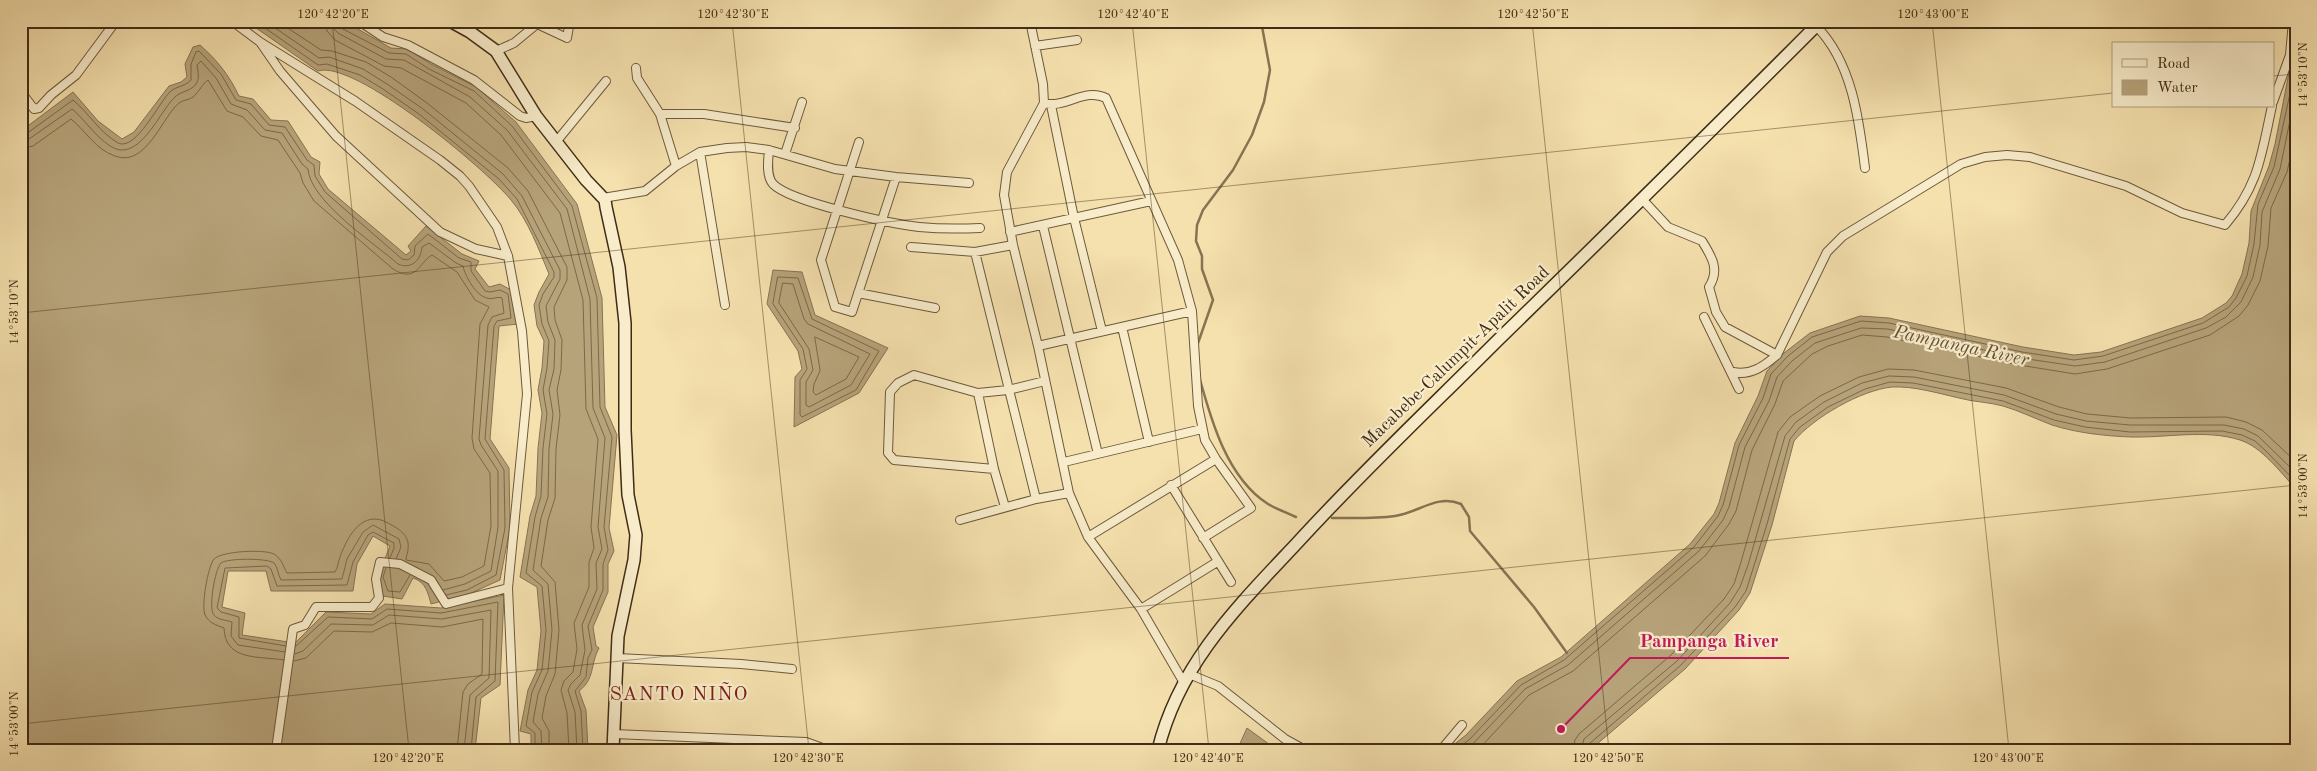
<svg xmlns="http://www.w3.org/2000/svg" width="2317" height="771" font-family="'Old Standard TT',serif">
  <rect width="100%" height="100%" fill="#f5e1ae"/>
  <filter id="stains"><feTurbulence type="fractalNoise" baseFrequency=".004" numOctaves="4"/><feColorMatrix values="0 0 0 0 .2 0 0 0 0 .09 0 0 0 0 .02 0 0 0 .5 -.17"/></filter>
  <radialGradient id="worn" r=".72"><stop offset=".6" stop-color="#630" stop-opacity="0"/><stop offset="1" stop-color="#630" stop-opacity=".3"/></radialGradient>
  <path fill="#b7a37a" stroke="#877352" d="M246 21H338L356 28 391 48 407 49 431 64 476 87 516 122 577 204 602 298 605 407 617 435 609 528 614 551 608 564V592L593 627 596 646 599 648C590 665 595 679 579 691L586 710 588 750H531V734L520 731 528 690 537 670 541 631 537 587 520 577 530 516 536 496 538 448 542 413 538 390 542 368 544 341 537 326 534 305 539 292 549 274C539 250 528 220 511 200 486 169 354 59 318 71Z
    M2296 37V489C2280 472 2262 447 2240 440 2206 429 2166 438 2131 437 2105 436 2077 433 2052 425 2036 419 2020 411 2003 406 1989 402 1973 402 1959 398 1937 393 1914 386 1892 387 1861 390 1813 418 1794 441L1772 525 1750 593 1739 610 1685 669 1590 750H1447L1466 735 1517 681 1561 657 1690 544 1714 514 1719 503 1735 443 1758 396 1767 371 1784 353 1810 333 1860 316 1889 318 2023 347 2074 355 2101 352 2202 318 2226 303 2232 296 2242 274 2249 243 2251 211 2269 166 2275 144Z
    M200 45C217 60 229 75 239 96L253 99 271 120 288 121 311 157 320 162 319 174 328 189 406 255 411 251 408 246 426 226 462 254 479 261 475 269 489 287 500 284 513 291 518 324 499 326 490 439 509 468 510 528 500 580 469 594 431 604C428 593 426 582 413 578L402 599 383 596 378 576 390 546 373 536 357 564 353 591H271L266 571H228L222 607 245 613 242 635 295 643 326 612 371 614 385 604 441 608 504 595 500 685 481 698 475 750H21V131L73 92 98 121 122 139 134 132 169 86 181 82 187 77 185 64 193 47Z
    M773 270 802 272 815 315 888 348 859 393 794 427 795 377 802 369 798 351 767 304Z
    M1247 728 1277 750H1237Z"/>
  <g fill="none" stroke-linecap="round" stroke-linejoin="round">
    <path stroke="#7c6848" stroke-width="1" d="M255 21 318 65 327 64 360 75 383 89 419 114 499 179 517 199 554 272V277L543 294 539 305 542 324 549 341 547 368 543 390 547 414 543 448 541 496 535 517 526 573 542 586 546 630 542 670 532 692 526 726 535 733V750
      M265 21 319 58 329 57 363 69 387 84 423 109 503 174 522 196 560 270V279L546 306 548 322 555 340 554 369 549 390 553 414 549 449 548 497 541 518 533 570 548 584 552 630 548 671 538 694 533 722 541 731 542 750
      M277 21 321 50 332 51 366 62 391 77 427 103 508 168 528 191 567 267V280L554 307 555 320 562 340 561 370 557 390 560 415 556 449 555 498 548 520 541 566 555 582 559 630 555 674 546 696 542 718 549 731V750
      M325 21 327 31 335 40 384 66 401 68 466 103 501 135 560 213 583 300 586 409 598 439 591 527 594 548 589 562V587L574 623 577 649 573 672 564 681 561 690 567 713 569 750
      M332 21 333 28 338 33 386 59 404 60 470 97 507 130 567 209 590 299 593 408 605 438 598 527 602 549 596 563 597 589 582 625 585 650 580 675 571 684 568 690 575 712 577 750
      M338 21 341 28 389 53 406 54 429 69 474 91 512 126 572 206 597 298 600 407 612 437 604 527 608 550 603 564V590L588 626 592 650 588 658 586 677 575 691 581 711 583 750
      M21 135 26 134 73 100C89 113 99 132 118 143 136 152 160 100 171 91 177 86 184 87 191 80V64L196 52 199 51 221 74 236 100 251 104 269 125 285 127 307 160 314 165 315 176 325 192 402 259 408 260 414 255 415 246 428 234 459 258 471 262V271L485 291 490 292 500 290 508 294 511 318 497 321 494 326 485 439 504 470 505 528 496 575 467 590 446 595
      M21 141 29 139 72 109C84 118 104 149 121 150 144 151 160 112 174 98 180 91 190 92 196 84 200 78 198 72 197 65L201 61 216 78 231 104 247 110 265 130 282 133 302 164 308 169C310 201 374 243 398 264 411 270 421 260 422 247L429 243 456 263 463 266C465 276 476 296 487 298 493 300 496 296 502 298L504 313 492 317 488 325 479 439 481 445 498 471V527L491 571 465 584 443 590
      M21 149 33 146 71 119C85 130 96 150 115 156 146 168 162 117 179 103 183 100 189 100 193 97 199 92 203 83 208 80L227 111 243 117 261 136 278 140 300 173 303 183 314 201 393 269C417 284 419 262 432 255L457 272 475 300 489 307 480 324 472 438 474 449 490 473 491 526 484 566 462 577 444 581 429 564 406 560C406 556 408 553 408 549 410 535 399 529 388 523 363 509 348 535 340 557 338 562 338 568 335 572L287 573C283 566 282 559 274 554 264 549 222 551 214 559 208 566 201 606 205 615 209 623 216 625 224 628 225 661 258 656 284 660
      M778 277 798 278 812 319 879 351 856 390 802 417 800 415V380L807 369 803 349 773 304Z
      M783 283 793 284 804 319 808 324 870 354 851 385 809 407 806 405V382L813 370 809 349 779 303Z
      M815 337 859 357 846 379 816 395 813 392 814 384 820 371Z
      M386 568 383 577 388 591 400 592 410 575
      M286 646 239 638V617L221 612 217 608 225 568 267 566 271 569 277 586 347 585 353 562 368 535 373 532 394 543V548L390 558
      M295 647 328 617 372 619 387 609 441 613 498 602 495 681 476 697 471 750
      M285 652 238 645 231 636 232 622C226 620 218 620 214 615 208 609 215 569 221 563 227 558 268 558 274 563 278 567 278 575 281 580L342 579 347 559 363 532 373 525 399 539 401 547 396 559
      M295 654 303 651 331 624 373 625 389 615 442 619 491 610 489 678 470 695 464 750
      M294 661 306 658 334 631 372 632 391 623 442 627 483 619 482 674 468 684 463 692 457 750
      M1456 750 1470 739 1521 685 1564 660 1694 547 1718 516 1723 505 1739 445 1763 398 1771 374 1788 356 1812 337 1861 321 1889 323 2022 352 2074 360 2103 356 2203 323 2229 307 2236 298 2247 276 2254 244 2258 204 2274 167 2296 66
      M1467 750 1525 689 1568 665 1699 551 1723 520 1729 507 1745 447 1769 401 1777 377 1792 361 1815 343 1861 328 1888 329 2021 358 2075 366 2105 362 2206 328 2226 317 2241 302 2253 277 2260 245 2262 212 2280 169 2296 91
      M1478 750 1529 695 1573 671 1705 556 1729 524 1736 511 1752 450 1775 404 1783 381 1812 354 1828 346 1862 335 1887 337 2019 365 2075 374 2107 369 2210 335 2239 316 2248 305 2260 281 2268 246 2271 208 2287 172 2296 132
      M1573 750 1575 740 1579 734 1671 655 1724 599 1734 584 1741 562 1778 432 1790 417 1820 396 1859 377 1888 369 1914 370 2006 388 2059 407 2087 414 2131 418 2226 417 2246 422 2262 430 2296 462
      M1581 750 1584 739 1677 661 1730 603 1740 587 1748 565 1785 436 1796 422 1824 402 1862 383 1889 376 1914 377 2004 395 2056 414 2086 421 2130 425H2224L2244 429 2258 436 2296 473
      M1587 750 1589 744 1681 665 1735 607 1746 591 1767 524 1790 439 1800 427 1828 407 1865 389 1890 382 1913 383 2003 401 2054 420 2085 427 2130 432 2222 431 2242 435 2255 441 2267 452 2296 482"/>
    <path stroke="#877352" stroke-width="2.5" d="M1197 346 1213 300 1202 269V256L1196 241 1197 225 1203 210 1233 170 1252 135 1264 102 1270 70 1261 21
      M1199 376C1211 420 1227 478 1268 504 1277 509 1287 513 1296 517
      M1332 518C1353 518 1374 519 1395 516 1420 512 1437 494 1461 504L1469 517 1470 531 1534 607 1567 653"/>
    <defs>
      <path id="minor" d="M232 21 260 42 280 71 336 136 440 232 476 249 508 256
        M359 21 383 37 408 45 474 80 520 116 526 118 536 116
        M1030 21 1043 84 1044 103 1007 172 1004 195 1013 245 1038 346 1069 493 1088 537 1141 609 1184 683
        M537 24 567 38 570 21
        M1816 26C1852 62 1859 119 1865 168
        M260 42 355 101 440 160 460 176 469 186 497 227 508 256 522 331 527 394 508 588 515 750
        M1035 46 1077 40
        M496 51 514 43 537 24V21
        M636 68 637 78 660 114H704L795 128
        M21 92 34 109 39 108 51 95 76 75 116 21
        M2273 102 2290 55 2293 21
        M1044 103C1065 109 1085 87 1106 98L1178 260 1192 311 1198 406 1205 440 1216 459 1251 508 1203 538
        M1051 105 1074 218 1102 331
        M660 114 676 166
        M556 142 606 81
        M859 142 821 260 835 307 852 312 896 177
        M769 150C768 160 766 176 773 184 790 202 892 224 919 227 940 229 959 229 980 228
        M700 152 725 305
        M785 154 802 102
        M603 198 645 191 676 166 700 152 727 148 746 147 769 150 835 169 896 177 969 183
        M1642 199 1668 227 1702 241C1712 257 1720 270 1709 287L1716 312 1725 327 1777 355 1827 252 1843 236 1961 164 1985 157 2007 155 2030 157 2126 186 2182 213 2225 225C2259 185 2261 156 2272 106
        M1043 226 1098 454
        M1010 232 1151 201
        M911 247 975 252 1013 245
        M975 252 1036 499
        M858 293 935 308
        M1704 317 1739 389
        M1122 327 1149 442
        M1038 346 1192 311
        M1733 372C1751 376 1764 366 1777 355
        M978 393 994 469 1005 507
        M1064 462 1202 429
        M994 469 894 460 888 453 890 392 898 383 914 375 978 393 1008 390 1045 381
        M1171 485 1231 582
        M960 520 1036 499 1069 493
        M1088 537 1216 459
        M1141 609 1217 562
        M617 658 741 664 792 669
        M1189 674 1218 686 1285 739 1305 750
        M614 734 806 742 828 750
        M276 750 293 629 305 625 316 607H372L379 598 376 579 380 562 400 564 431 580 446 604 508 588
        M1441 750 1462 725"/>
      <path id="secondary" d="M450 21 470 32 496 51 536 116 586 180 605 200 606 207 619 267 625 323V430L628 495 636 535 634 560 618 636 613 750
        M1158 750C1179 663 1239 605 1298 542 1362 472 1431 407 1498 340 1606 235 1714 128 1821 21"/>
    </defs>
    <use href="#minor" stroke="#6d593c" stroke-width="10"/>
    <use href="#secondary" stroke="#402c16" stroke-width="14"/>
    <use href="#minor" stroke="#f8ecca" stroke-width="8"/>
    <use href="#secondary" stroke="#f8ecca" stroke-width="11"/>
  </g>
  <path fill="none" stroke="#402c16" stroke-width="1" stroke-opacity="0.45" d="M332 21 409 750M732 21 809 750M1132 21 1209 750M1532 21 1609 750M1932 21 2009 750M2273 76 2296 74M21 313 2113 93M21 724 2296 485"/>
  <g text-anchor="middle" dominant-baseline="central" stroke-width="4.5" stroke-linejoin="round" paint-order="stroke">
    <g font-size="18" fill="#402c16" stroke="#f8ecca">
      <text transform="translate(1456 357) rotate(-44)">Macabebe-Calumpit-Apalit Road</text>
    </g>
    <g font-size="19" font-style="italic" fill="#645034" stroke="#f8ecca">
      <text transform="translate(1961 347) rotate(12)">Pampanga River</text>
    </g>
    <g font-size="20" letter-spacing="1" fill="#7a1f14" stroke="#f8ecca">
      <text x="679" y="695">SANTO NIÑO</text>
    </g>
  </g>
  <path fill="none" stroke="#c2185b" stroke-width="2" d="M1561 729L1630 658H1789"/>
  <circle fill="#c2185b" stroke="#f8ecca" stroke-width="2" cx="1561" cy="729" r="5"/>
  <g font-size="19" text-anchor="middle" font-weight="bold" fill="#c2185b" stroke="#f8ecca" stroke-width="4.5" stroke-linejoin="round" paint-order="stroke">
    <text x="1709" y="647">Pampanga River</text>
  </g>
  <rect width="2317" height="771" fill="none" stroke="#f5e1ae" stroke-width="55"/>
  <rect x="2112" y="42" width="162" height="65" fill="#f8ecca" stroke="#ae9f82"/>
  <rect x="2122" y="59" width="25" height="8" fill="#f8ecca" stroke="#ae9f82"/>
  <text x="2157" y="68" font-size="15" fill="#402c16">Road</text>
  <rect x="2122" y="80" width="25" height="15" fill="#b7a37a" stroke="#ae9f82"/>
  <text x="2157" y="92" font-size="15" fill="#402c16">Water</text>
  <rect x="28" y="28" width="2262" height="716" fill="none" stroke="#402c16" stroke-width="2"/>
  <g font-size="12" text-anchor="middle" fill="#402c16">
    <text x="333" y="18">120°42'20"E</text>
    <text x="733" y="18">120°42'30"E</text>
    <text x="1133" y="18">120°42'40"E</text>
    <text x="1533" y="18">120°42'50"E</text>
    <text x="1933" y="18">120°43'00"E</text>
    <text transform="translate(2303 75) rotate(-90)" y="4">14°53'10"N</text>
    <text transform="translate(14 312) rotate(-90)" y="4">14°53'10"N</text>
    <text transform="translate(2303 486) rotate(-90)" y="4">14°53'00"N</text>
    <text transform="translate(14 724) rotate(-90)" y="4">14°53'00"N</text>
    <text x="408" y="762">120°42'20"E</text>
    <text x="808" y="762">120°42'30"E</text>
    <text x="1208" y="762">120°42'40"E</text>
    <text x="1608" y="762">120°42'50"E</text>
    <text x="2008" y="762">120°43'00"E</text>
  </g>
  <rect width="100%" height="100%" filter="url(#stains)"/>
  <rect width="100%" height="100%" fill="url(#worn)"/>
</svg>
